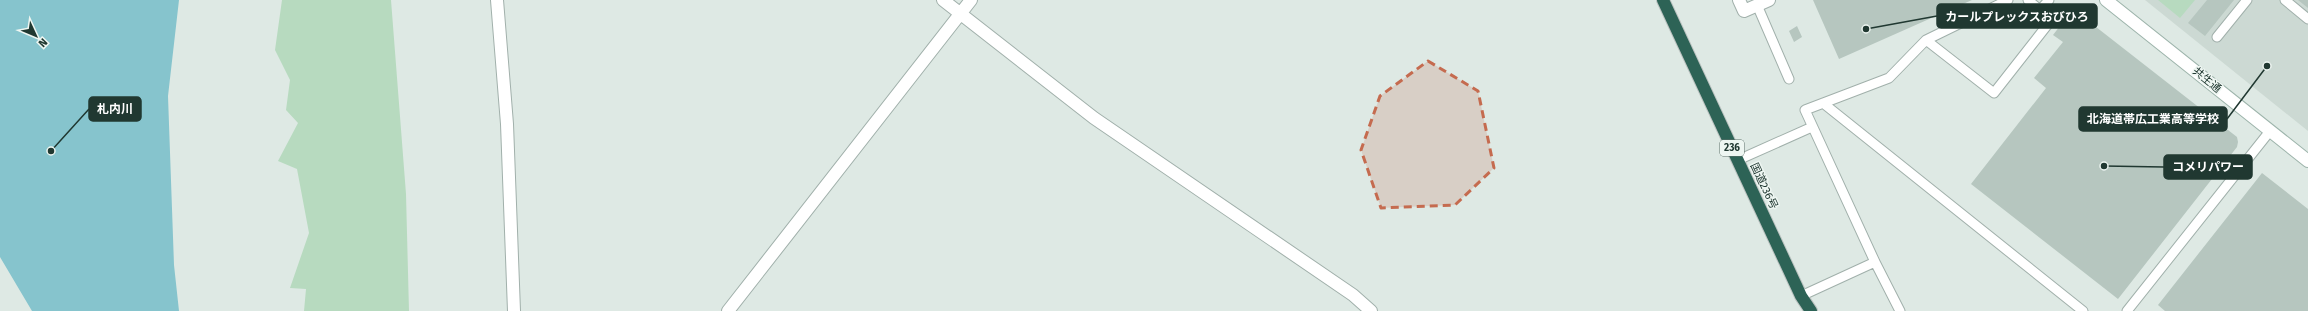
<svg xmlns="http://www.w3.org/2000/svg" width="2308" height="311" font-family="'Fira Sans','Noto Sans JP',sans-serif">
  <rect width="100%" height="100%" fill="#dee9e4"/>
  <path fill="#ccd9d3" d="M2145 0H2308V131Z"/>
  <path fill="#b7dabf" d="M282 0H391L406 194 409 311H304L306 289 290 288 309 233 297 169 278 161 298 123 286 110 290 80 275 50Z
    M2158 0H2195L2180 18Z"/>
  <path fill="#86c4cd" d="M0 0H179L168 96 174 265 179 311H32L0 257Z"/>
  <path fill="#b6c6bf" d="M1813 0H1972L1839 59Z
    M2207 0H2234L2205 36 2188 23Z
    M2298 0H2308V8Z
    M2073 9 2237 137 2238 142 2237 147 2118 299 1971 184 2046 88 2034 78 2063 42 2053 35Z
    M1797 26 1802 37 1794 42 1789 31Z
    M2262 173 2308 209V311H2165L2158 305Z"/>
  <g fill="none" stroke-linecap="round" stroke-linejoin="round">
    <defs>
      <path id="lane" d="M2028 0 2040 10 2049 0
        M2285 0 2308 19
        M1757 5 1789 79
        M2217 37 2247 0
        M1926 40 1994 93 2052 19 2040 10
        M1823 103 2083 311
        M1738 160 1812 127
        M1801 296 1875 262
        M1900 311 1875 262 1805 110 1889 78 1926 40 2008 0
        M2127 311 2270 131"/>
      <path id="street" d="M497 0 507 124 514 311
        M943 0 1094 118 1353 295 1371 311
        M1739 0 1744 11 1769 0
        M728 311 971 0"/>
      <path id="secondary" d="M2106 0 2308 161"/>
      <path id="highway" d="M1663 0 1801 296 1811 311"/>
    </defs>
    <use href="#lane" stroke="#a1b0ab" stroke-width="11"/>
    <use href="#street" stroke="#a1b0ab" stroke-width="14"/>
    <use href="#secondary" stroke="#9db4ab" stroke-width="14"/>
    <use href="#highway" stroke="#bcc3c1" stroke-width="14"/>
    <use href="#lane" stroke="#fff" stroke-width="9"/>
    <use href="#street" stroke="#fff" stroke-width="12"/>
    <use href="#secondary" stroke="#fff" stroke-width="12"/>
    <use href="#highway" stroke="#2d6356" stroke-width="12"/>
  </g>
  <path fill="#c56b4f" fill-opacity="0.2" stroke="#c56b4f" stroke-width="3" stroke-dasharray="8 5" stroke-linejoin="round" d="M1428 61 1478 91 1494 168 1455 205 1381 208 1361 150 1380 96Z"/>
  <g text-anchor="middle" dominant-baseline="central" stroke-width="3" stroke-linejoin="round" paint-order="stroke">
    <rect fill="#eef6f2" stroke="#5e716b" stroke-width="1" x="1720" y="140" width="24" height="16" rx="3"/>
    <g font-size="10" font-weight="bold" fill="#203831">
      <text x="1732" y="148">236</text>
    </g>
    <g font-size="11" fill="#203831" stroke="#eef6f2">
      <text transform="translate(2207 80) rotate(39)">共生通</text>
      <text transform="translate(1764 186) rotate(65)">国道236号</text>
    </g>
  </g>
  <path fill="none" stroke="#203831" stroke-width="1.5" d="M1866 29L1937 16M51 151L89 109M2267 66L2227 119M2104 166L2164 167"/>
  <g fill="#203831" stroke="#eef6f2" stroke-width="1.5">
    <circle cx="1866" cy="29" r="4"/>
    <circle cx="51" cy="151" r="4"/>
    <circle cx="2267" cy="66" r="4"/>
    <circle cx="2104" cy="166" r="4"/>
  </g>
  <g fill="#203831" stroke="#203831" stroke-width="1.5">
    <rect x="1937" y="4" width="160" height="24" rx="4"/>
    <rect x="89" y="97" width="52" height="24" rx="4"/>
    <rect x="2079" y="107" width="148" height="24" rx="4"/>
    <rect x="2164" y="155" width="88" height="24" rx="4"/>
  </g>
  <g font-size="12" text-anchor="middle" font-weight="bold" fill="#fff">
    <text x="2017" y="21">カールプレックスおびひろ</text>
    <text x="115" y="113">札内川</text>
    <text x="2153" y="123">北海道帯広工業高等学校</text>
    <text x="2208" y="171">コメリパワー</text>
  </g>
  <g transform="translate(36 36) rotate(134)" stroke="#eef6f2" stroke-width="3" paint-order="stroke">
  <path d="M0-3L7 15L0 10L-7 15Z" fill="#203831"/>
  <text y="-6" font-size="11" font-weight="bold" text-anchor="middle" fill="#203831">N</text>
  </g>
</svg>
